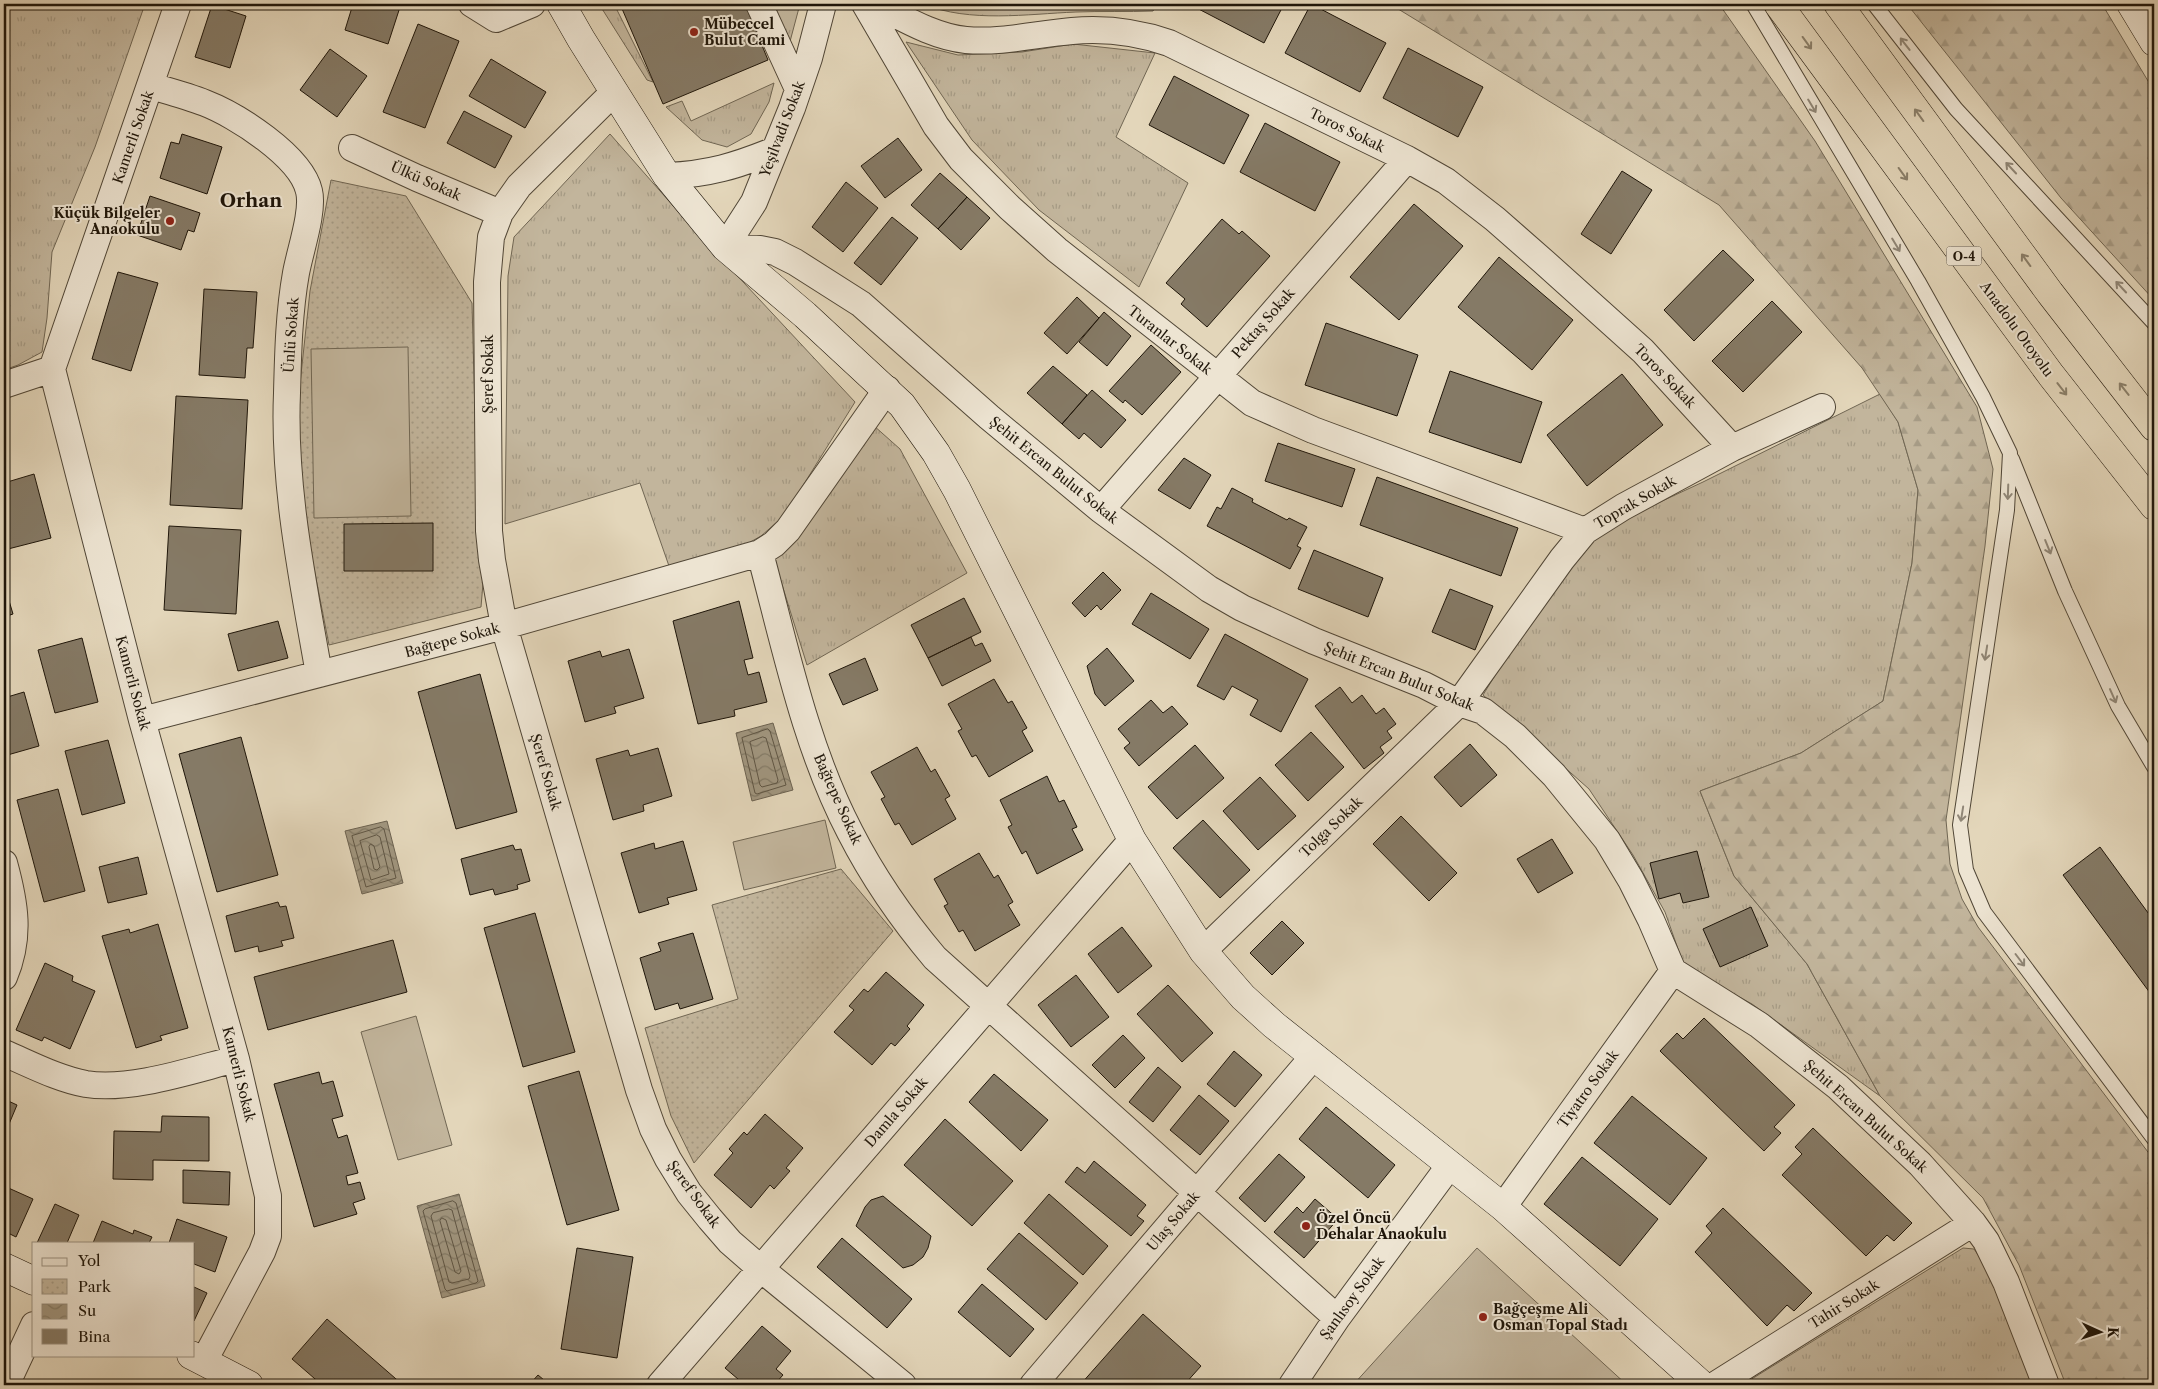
<svg xmlns="http://www.w3.org/2000/svg" width="2158" height="1389" font-family="'Libre Caslon Text',serif">
  <defs>
    <pattern id="grass-tufts" width="24" height="20" patternUnits="userSpaceOnUse" patternTransform="scale(1.25)"><rect width="24" height="20" fill="#c2b59c"/><path d="M3 7l-1-3M5 7V3M7 7l1-3M15 17l-1-3M17 17v-4M19 17l1-3" fill="none" stroke="#a69b85"/></pattern>
    <pattern id="forest-firs" width="22" height="20" patternUnits="userSpaceOnUse" patternTransform="scale(1.25)"><rect width="22" height="20" fill="#c2b59c"/><path d="M5 1l3.5 6h-7zM16 11l3.5 6h-7z" fill="#a69b85"/></pattern>
    <pattern id="park-dots" width="8" height="8" patternUnits="userSpaceOnUse" patternTransform="scale(1.25)"><rect width="8" height="8" fill="#c2b59c"/><path d="M2 2h.1M6 6h.1" fill="none" stroke="#a69b85" stroke-width="1.8" stroke-linecap="round"/></pattern>
    <pattern id="water-waves" width="16" height="10" patternUnits="userSpaceOnUse" patternTransform="scale(1.25)"><rect width="16" height="10" fill="#a0957e"/><path d="M0 5q4-4 8 0t8 0" fill="none" stroke="#827965"/></pattern>
  </defs>
  <rect width="100%" height="100%" fill="#e3d6ba"/>
  <filter id="stains"><feTurbulence type="fractalNoise" baseFrequency=".004" numOctaves="4"/><feColorMatrix values="0 0 0 0 .2 0 0 0 0 .09 0 0 0 0 .02 0 0 0 .5 -.17"/></filter>
  <radialGradient id="worn" r=".72"><stop offset=".6" stop-color="#630" stop-opacity="0"/><stop offset="1" stop-color="#630" stop-opacity=".3"/></radialGradient>
  <path fill="url(#grass-tufts)" stroke="#706653" d="M13 4H145L95 147 52 252 47 318 42 352 18 365 4 370V7Z
    M599 4H614L653 82 647 80Z
    M770 4H800L788 49Z
    M906 42 958 55 1022 52 1073 44 1155 53 1116 137 1188 183 1139 287 1039 210 972 140Z
    M774 83 769 102 751 134 727 147 702 140 666 107 682 101 691 121Z
    M610 134 689 224 855 402 784 516 761 536 745 545 669 566 640 483 505 524 508 276 514 237Z
    M1880 394 1898 422 1918 490 1912 563 1883 701 1801 753 1700 791 1734 876 1807 964 1880 1096 1752 1004 1684 966 1665 912 1633 855 1589 789 1483 695 1532 615 1575 555 1617 522 1703 482Z
    M873 425 900 449 967 573 807 665 774 559Z
    M1963 1248 1974 1249 1985 1265 2034 1385H1742Z"/>
  <path fill="url(#forest-firs)" stroke="#706653" d="M923 4H1157L1153 11C1127 12 1101 11 1076 12 1027 14 970 23 923 4Z
    M1390 4H1719L1815 141 1977 407 1993 469 1985 546 1946 820 1950 864 1962 899 1978 927 2154 1160V1385H2066L2019 1265 1983 1198 1880 1096 1807 964 1734 876 1700 791 1801 753 1883 701 1912 563 1918 490 1898 422 1862 368 1719 205Z
    M1907 4H2102L2154 91V300L2061 198Z"/>
  <path fill="url(#park-dots)" stroke="#706653" d="M331 180 406 196 472 303 478 531 484 571 481 607 329 645 303 512 296 421 310 291Z
    M841 869 893 931 694 1163 671 1116 645 1028 738 999 712 905Z"/>
  <path fill="#c2b59c" stroke="#706653" d="M408 347 411 516 314 518 311 349Z
    M825 820 836 868 744 890 733 842Z
    M416 1016 452 1145 398 1160 361 1032Z
    M1477 1248 1627 1385H1353Z"/>
  <path fill="url(#water-waves)" stroke="#6c6250" d="M773 723 793 790 752 801 736 733Z
    M387 821 403 883 362 894 345 831Z
    M459 1194 485 1286 442 1298 417 1206Z"/>
  <g fill="none" stroke-linecap="round" stroke-linejoin="round">
    <path stroke="#605644" stroke-width="1" d="M768 729 770 731 786 785 757 794 755 793 742 738Z
      M763 737 766 738 778 780 777 783 762 787 760 785 750 742Z
      M381 827 384 829 396 878 366 887 352 836Z
      M377 835 380 837 389 874 371 880 360 841Z
      M371 844 374 846 380 867 377 870 374 869 369 847Z
      M453 1201 456 1203 478 1281 476 1283 447 1291 445 1289 423 1211 425 1209Z
      M449 1209 452 1210 470 1276 469 1279 452 1283 449 1282 431 1216 433 1213Z
      M442 1218 446 1220 461 1271 459 1274 455 1272 440 1221Z"/>
  </g>
  <path fill="#857a66" stroke="#1f160a" d="M353 4H401L388 44 345 30Z
    M620 4H745L768 60 663 104Z
    M1189 4H1284L1264 43Z
    M1311 4 1386 43 1360 92 1285 53Z
    M212 5 246 16 230 68 195 57Z
    M418 24 459 41 425 128 383 112Z
    M1408 48 1483 87 1458 137 1383 98Z
    M330 49 367 76 337 117 300 90Z
    M491 59 546 92 525 128 469 96Z
    M1174 76 1249 115 1224 164 1149 125Z
    M464 111 512 136 495 168 447 143Z
    M1265 123 1340 162 1315 211 1240 172Z
    M182 134 222 147 207 194 160 178 171 142 179 144Z
    M898 138 922 170 885 198 861 166Z
    M1622 171 1652 190 1611 254 1581 234Z
    M940 173 967 197 938 229 911 205Z
    M846 182 878 208 843 252 812 227Z
    M150 196 200 213 194 232 188 230 181 250 137 235Z
    M967 197 990 218 961 250 938 229Z
    M1414 204 1463 246 1399 320 1350 277Z
    M892 217 918 238 881 285 854 263Z
    M1222 219 1239 234 1242 231 1270 256 1207 327 1181 304 1185 299 1166 283Z
    M1723 250 1754 280 1694 341 1664 310Z
    M1499 257 1573 320 1532 370 1458 307Z
    M118 272 158 283 131 371 92 359Z
    M204 289 257 292 253 348H247L245 378 199 375Z
    M1077 297 1099 318 1067 354 1044 333Z
    M1772 301 1802 332 1743 392 1712 361Z
    M1104 312 1131 336 1107 366 1079 342Z
    M1326 323 1418 355 1397 416 1305 385Z
    M1151 345 1181 372 1142 415 1125 400 1123 403 1109 391Z
    M1053 366 1087 395 1062 424 1027 393Z
    M1450 371 1542 402 1521 463 1429 432Z
    M1622 374 1663 425 1587 486 1547 435Z
    M1092 390 1126 420 1101 448 1084 433 1079 439 1062 424Z
    M176 396 248 400 242 509 170 505Z
    M1278 443 1355 469 1342 507 1265 481Z
    M1184 458 1211 475 1190 509 1158 490Z
    M34 474 51 538 8 549 4 533V483Z
    M1377 477 1518 528 1501 576 1360 525Z
    M1232 488 1253 499 1252 502 1287 520 1289 518 1307 527 1297 546 1301 548 1290 569 1207 526 1217 507 1221 509Z
    M433 523V571H344V524Z
    M169 526 241 530 236 614 164 610Z
    M1314 550 1383 578 1368 617 1298 589Z
    M1103 572 1121 590 1101 610 1097 605 1085 617 1072 603Z
    M4 584 13 614 4 617Z
    M1450 589 1493 606 1475 650 1432 632Z
    M1151 593 1209 629 1190 659 1132 624Z
    M964 598 981 632 928 658 911 625Z
    M739 601 753 658 744 660 748 675 759 672 767 702 734 710 735 716 698 724 673 621Z
    M278 621 288 658 238 671 228 634Z
    M1225 634 1308 679 1281 732 1250 715 1258 700 1232 686 1224 700 1197 686Z
    M971 637 975 646 982 643 991 661 942 686 928 658Z
    M82 638 98 702 55 713 38 650Z
    M1107 648 1134 681 1105 706 1095 694 1087 666Z
    M629 649 644 698 614 707 616 713 585 722 568 661 600 651 602 657Z
    M865 658 878 690 843 705 829 674Z
    M480 674 517 812 456 829 418 692Z
    M994 679 1008 703 1012 701 1027 728 1022 731 1033 751 989 777 976 755 972 757 958 731 962 729 948 704Z
    M1340 687 1352 703 1362 695 1376 714 1384 708 1396 724 1387 731 1392 738 1380 747 1384 753 1364 769 1315 706Z
    M24 692 39 746 4 756V698Z
    M1151 700 1163 713 1172 706 1188 724 1139 766 1124 748 1130 743 1118 729Z
    M1311 732 1344 767 1308 801 1275 765Z
    M241 737 278 875 217 892 179 754Z
    M108 740 125 803 82 815 65 751Z
    M1470 744 1497 775 1461 807 1434 777Z
    M1195 745 1224 778 1177 819 1148 787Z
    M917 747 931 772 935 769 950 796 945 799 956 819 912 845 899 823 895 825 881 799 885 797 871 772Z
    M658 748 672 796 643 805 644 811 613 820 596 759 628 750 630 756Z
    M1047 776 1059 802 1064 800 1077 827 1072 829 1083 850 1037 874 1026 851 1022 854 1008 827 1012 825 1000 800Z
    M1260 777 1296 816 1258 850 1223 811Z
    M58 789 85 891 44 902 17 800Z
    M1401 816 1457 873 1429 901 1373 844Z
    M1203 820 1250 870 1220 898 1173 848Z
    M1552 839 1573 873 1538 893 1517 859Z
    M683 841 697 890 667 898 669 904 639 913 621 853 654 843 655 849Z
    M513 845 515 850 521 849 530 881 517 885 518 889 495 895 493 889 470 895 461 859Z
    M2100 847 2154 921 2153 997 2063 875Z
    M1697 851 1709 897 1683 903 1680 893 1659 899 1650 863Z
    M979 853 994 878 998 875 1013 902 1008 905 1020 925 975 951 963 930 959 932 944 906 948 904 934 879Z
    M138 857 147 894 108 903 99 867Z
    M278 902 280 907 286 906 294 938 281 941 283 946 259 952 258 946 235 952 226 916Z
    M1751 907 1768 946 1720 967 1703 929Z
    M535 913 575 1052 523 1067 484 928Z
    M1282 921 1304 943 1272 975 1250 953Z
    M158 924 188 1028 160 1036 162 1040 136 1048 102 936 129 929 130 933Z
    M1122 927 1152 966 1118 993 1088 954Z
    M693 933 713 999 680 1009 678 1003 655 1010 640 958 661 951 658 943Z
    M393 940 407 992 268 1030 254 977Z
    M45 963 73 976 72 981 95 991 70 1049 44 1037 42 1041 16 1030Z
    M886 972 924 1005 907 1026 910 1029 895 1046 891 1043 872 1065 834 1032 854 1010 849 1006 864 989 868 992Z
    M1076 975 1109 1017 1071 1047 1038 1005Z
    M1168 985 1213 1033 1182 1062 1137 1014Z
    M1704 1018 1795 1105 1774 1127 1781 1133 1764 1151 1660 1051 1677 1033 1683 1039Z
    M1123 1035 1145 1058 1115 1088 1092 1065Z
    M1234 1051 1262 1075 1235 1107 1207 1084Z
    M1158 1067 1181 1087 1153 1122 1129 1102Z
    M579 1071 619 1210 567 1225 528 1086Z
    M319 1072 322 1084 333 1081 343 1116 332 1119 338 1138 347 1135 358 1173 346 1176 348 1185 360 1182 365 1199 353 1203 357 1214 314 1227 274 1084Z
    M994 1074 1048 1120 1021 1151 969 1102Z
    M1199 1095 1229 1121 1200 1155 1170 1130Z
    M1632 1096 1707 1158 1670 1205 1594 1143Z
    M4 1099 17 1105 4 1136Z
    M1326 1107 1395 1165 1368 1198 1299 1139Z
    M765 1114 803 1148 786 1168 790 1171 774 1189 770 1185 751 1208 714 1175 733 1153 729 1149 744 1132 747 1135Z
    M162 1116 209 1117V1161L153 1160V1180L113 1179 114 1131 161 1132Z
    M945 1119 1013 1181 972 1226 904 1165Z
    M1813 1128 1912 1223 1894 1241 1887 1235 1866 1256 1782 1175 1802 1154 1795 1147Z
    M1279 1154 1305 1177 1265 1222 1239 1198Z
    M1582 1157 1658 1219 1620 1266 1544 1204Z
    M1094 1161 1146 1205 1137 1216 1144 1221 1131 1236 1065 1182 1077 1167 1085 1173Z
    M183 1170 230 1172 229 1205 183 1203Z
    M4 1186 33 1199 16 1237 4 1231Z
    M1049 1194 1108 1246 1083 1275 1024 1223Z
    M883 1196 931 1236 928 1248 923 1257 913 1265 903 1268 856 1226 865 1207 871 1200Z
    M1315 1199 1338 1219 1304 1258 1274 1232 1297 1207 1303 1213Z
    M55 1204 79 1215 67 1243H37Z
    M1723 1208 1812 1293 1794 1311 1787 1305 1767 1326 1695 1252 1712 1233 1706 1226Z
    M177 1219 227 1237 215 1272 194 1264V1243H169Z
    M102 1221 133 1234 134 1230 152 1237 149 1243H93Z
    M1019 1233 1078 1283 1046 1320 987 1269Z
    M842 1238 912 1299 887 1328 817 1267Z
    M577 1248 633 1257 617 1358 561 1349Z
    M982 1284 1034 1329 1010 1357 958 1312Z
    M194 1287 207 1293 194 1321Z
    M1143 1314 1201 1366 1184 1385H1080Z
    M327 1319 403 1385H322L292 1359Z
    M762 1326 791 1351 776 1369 783 1375 774 1385H745L725 1368Z
    M538 1375 550 1385H529Z"/>
  <g fill="none" stroke-linecap="round" stroke-linejoin="round">
    <defs>
      <path id="lane" d="M1753 4 1918 281 1983 397 2010 453 2007 510 1960 825 1966 870 1984 912 2154 1139
        M1874 4 1956 109 2154 323
        M2012 459 2065 591 2118 706 2154 767"/>
      <path id="street" d="M178 4 52 369 142 720 236 1059 268 1196V1236L262 1252 204 1361
        M472 4 496 19 532 4
        M759 4 798 89
        M865 4 936 126 961 159 1010 208 1057 250 1252 403 1313 430 1585 531
        M875 4C903 18 934 37 966 40 1002 43 1036 34 1072 31 1105 28 1137 32 1169 43L1407 159 1446 181 1495 219 1544 262 1643 351 1732 448
        M151 86C168 91 187 96 205 103 236 115 301 156 309 191 314 211 300 251 296 273 289 312 288 353 287 393 283 487 303 582 319 674
        M614 92 519 186 500 213 491 237 487 282 489 531 492 560 504 626 639 1090 653 1129 668 1159 689 1193 710 1219 730 1242 761 1269 903 1385
        M352 148 417 178 500 213
        M667 176C709 174 736 166 775 150
        M725 247 760 249 775 252 795 262 861 304 989 417 1101 510 1209 589 1242 608 1314 641 1424 685 1459 703 1483 711 1515 736 1554 775 1607 840 1631 880 1651 920 1673 971 1759 1025 1838 1087 1920 1164 1973 1223 1986 1241 2006 1282 2046 1385
        M725 247 754 202 792 108 809 58 823 4
        M4 385 52 369
        M1101 510 1407 159
        M760 553C785 646 805 746 850 832 873 877 902 919 935 958L1337 1318
        M142 720 504 626 760 553 774 544 788 530 887 389
        M4 863C15 903 21 937 4 977
        M1203 951 1459 703 1562 559 1585 531 1623 507 1732 448 1822 407
        M4 1053C30 1064 58 1079 86 1084 131 1091 192 1070 236 1059
        M1503 1207 1673 971
        M6 1385 34 1325
        M660 1385 1132 840
        M1033 1385 1313 1057
        M1292 1385 1337 1318 1450 1165
        M1715 1385 1973 1223"/>
      <path id="secondary" d="M561 4 581 39 667 176 725 247 805 315 902 405 936 453 957 490 1132 840 1203 951 1243 997 1274 1025 1503 1207 1702 1385
        M2131 4 2154 42
        M4 1267 34 1281
        M191 1355 249 1385"/>
      <path id="highway" d="M1778 4 2051 375 2154 506
        M1838 4 2050 293 2154 427"/>
    </defs>
    <use href="#lane" stroke="#504636" stroke-width="16"/>
    <use href="#street" stroke="#504636" stroke-width="28"/>
    <use href="#secondary" stroke="#1f160a" stroke-width="29"/>
    <use href="#highway" stroke="#1f160a" stroke-width="29"/>
    <use href="#lane" stroke="#ede4d2" stroke-width="14"/>
    <use href="#street" stroke="#ede4d2" stroke-width="26"/>
    <use href="#secondary" stroke="#ede4d2" stroke-width="28"/>
    <use href="#highway" stroke="#e3d6ba" stroke-width="28"/>
  </g>
  <defs><path id="oneway-shaft" d="M-6 0H5M1.5-3L5.5 0L1.5 3" fill="none" stroke-width="1.6" stroke-linecap="round" stroke-linejoin="round" transform="scale(1.25)"/></defs>
  <g stroke="#8b806b">
    <use href="#oneway-shaft" transform="translate(1807 43) rotate(54)"/>
    <use href="#oneway-shaft" transform="translate(1919 115) rotate(-126)"/>
    <use href="#oneway-shaft" transform="translate(1903 174) rotate(54)"/>
    <use href="#oneway-shaft" transform="translate(2026 260) rotate(-126)"/>
    <use href="#oneway-shaft" transform="translate(2062 389) rotate(52)"/>
    <use href="#oneway-shaft" transform="translate(2124 389) rotate(-128)"/>
  </g>
  <g stroke="#908778">
    <use href="#oneway-shaft" transform="translate(1905 44) rotate(-128)"/>
    <use href="#oneway-shaft" transform="translate(1812 106) rotate(59)"/>
    <use href="#oneway-shaft" transform="translate(2011 168) rotate(-133)"/>
    <use href="#oneway-shaft" transform="translate(1896 245) rotate(59)"/>
    <use href="#oneway-shaft" transform="translate(2121 287) rotate(-133)"/>
    <use href="#oneway-shaft" transform="translate(2008 492) rotate(92)"/>
    <use href="#oneway-shaft" transform="translate(2048 547) rotate(68)"/>
    <use href="#oneway-shaft" transform="translate(1986 653) rotate(99)"/>
    <use href="#oneway-shaft" transform="translate(2113 696) rotate(66)"/>
    <use href="#oneway-shaft" transform="translate(1962 814) rotate(99)"/>
    <use href="#oneway-shaft" transform="translate(2020 960) rotate(53)"/>
  </g>
  <g fill="#8f2418" stroke="#ede4d2" stroke-width="2">
    <circle cx="694" cy="32" r="5"/>
    <circle cx="170" cy="221" r="5"/>
    <circle cx="1306" cy="1226" r="5"/>
    <circle cx="1483" cy="1317" r="5"/>
  </g>
  <g text-anchor="middle" dominant-baseline="central" stroke-width="4" stroke-linejoin="round" paint-order="stroke">
    <rect fill="#ede4d2" stroke="#5d5446" stroke-width="1" x="1946.5" y="246.5" width="35" height="19" rx="4"/>
    <g font-size="12" font-weight="bold" fill="#1f160a">
      <text x="1964" y="256">O-4</text>
    </g>
    <g font-size="14" font-weight="bold" fill="#1f160a" stroke="#ede4d2" text-anchor="start">
      <text x="704" y="24">Mübeccel<tspan x="704" dy="16">Bulut Cami</tspan></text>
      <text x="160" y="213" text-anchor="end">Küçük Bilgeler<tspan x="160" dy="16">Anaokulu</tspan></text>
      <text x="1316" y="1218">Özel Öncü<tspan x="1316" dy="16">Dehalar Anaokulu</tspan></text>
      <text x="1493" y="1309">Bağçeşme Ali<tspan x="1493" dy="16">Osman Topal Stadı</tspan></text>
    </g>
    <g font-size="14" fill="#1f160a" stroke="#ede4d2">
      <text transform="translate(782 129) rotate(-69)">Yeşilvadi Sokak</text>
      <text transform="translate(1347 130) rotate(26)">Toros Sokak</text>
      <text transform="translate(133 137) rotate(-71)">Kamerli Sokak</text>
      <text transform="translate(426 181) rotate(24)">Ülkü Sokak</text>
      <text transform="translate(1263 323) rotate(-49)">Pektaş Sokak</text>
      <text transform="translate(2017 329) rotate(54)">Anadolu Otoyolu</text>
      <text transform="translate(291 335) rotate(-86)">Ünlü Sokak</text>
      <text transform="translate(1170 340) rotate(38)">Turanlar Sokak</text>
      <text transform="translate(488 374) rotate(-90)">Şeref Sokak</text>
      <text transform="translate(1665 376) rotate(46)">Toros Sokak</text>
      <text transform="translate(1054 470) rotate(39)">Şehit Ercan Bulut Sokak</text>
      <text transform="translate(1635 502) rotate(-30)">Toprak Sokak</text>
      <text transform="translate(452 640) rotate(-15)">Bağtepe Sokak</text>
      <text transform="translate(1399 676) rotate(22)">Şehit Ercan Bulut Sokak</text>
      <text transform="translate(133 683) rotate(75)">Kamerli Sokak</text>
      <text transform="translate(546 772) rotate(74)">Şeref Sokak</text>
      <text transform="translate(838 799) rotate(66)">Bağtepe Sokak</text>
      <text transform="translate(1331 827) rotate(-44)">Tolga Sokak</text>
      <text transform="translate(239 1074) rotate(76)">Kamerli Sokak</text>
      <text transform="translate(1588 1089) rotate(-54)">Tiyatro Sokak</text>
      <text transform="translate(896 1112) rotate(-49)">Damla Sokak</text>
      <text transform="translate(1866 1116) rotate(42)">Şehit Ercan Bulut Sokak</text>
      <text transform="translate(694 1194) rotate(54)">Şeref Sokak</text>
      <text transform="translate(1173 1221) rotate(-50)">Ulaş Sokak</text>
      <text transform="translate(1352 1298) rotate(-54)">Şanlısoy Sokak</text>
      <text transform="translate(1844 1304) rotate(-32)">Tahir Sokak</text>
    </g>
    <g font-size="19" font-weight="bold" fill="#1f160a" stroke="#ede4d2">
      <text x="251" y="200">Orhan</text>
    </g>
  </g>
  <rect width="2158" height="1389" fill="none" stroke="#e3d6ba" stroke-width="20"/>
  <rect x="5" y="5" width="2148" height="1379" fill="none" stroke="#1f160a" stroke-width="2.5"/>
  <rect x="10" y="10" width="2138" height="1369" fill="none" stroke="#1f160a"/>
  <rect x="32" y="1242" width="162" height="115" fill="#ede4d2" stroke="#9b9282"/>
  <rect x="42" y="1258" width="25" height="8" fill="#ede4d2" stroke="#9b9282"/>
  <text x="78" y="1266" font-size="15" fill="#1f160a">Yol</text>
  <rect x="42" y="1279" width="25" height="15" fill="url(#park-dots)" stroke="#9b9282"/>
  <text x="78" y="1292" font-size="15" fill="#1f160a">Park</text>
  <rect x="42" y="1304" width="25" height="15" fill="url(#water-waves)" stroke="#9b9282"/>
  <text x="78" y="1316" font-size="15" fill="#1f160a">Su</text>
  <rect x="42" y="1329" width="25" height="15" fill="#857a66" stroke="#9b9282"/>
  <text x="78" y="1342" font-size="15" fill="#1f160a">Bina</text>
  <g transform="translate(2100 1332) rotate(93)" stroke="#ede4d2" stroke-width="4" paint-order="stroke">
  <path d="M0-4L9 19L0 12L-9 19Z" fill="#1f160a"/>
  <text y="-8" font-size="14" font-weight="bold" text-anchor="middle" fill="#1f160a">K</text>
  </g>
  <rect width="100%" height="100%" filter="url(#stains)"/>
  <rect width="100%" height="100%" fill="url(#worn)"/>
</svg>
